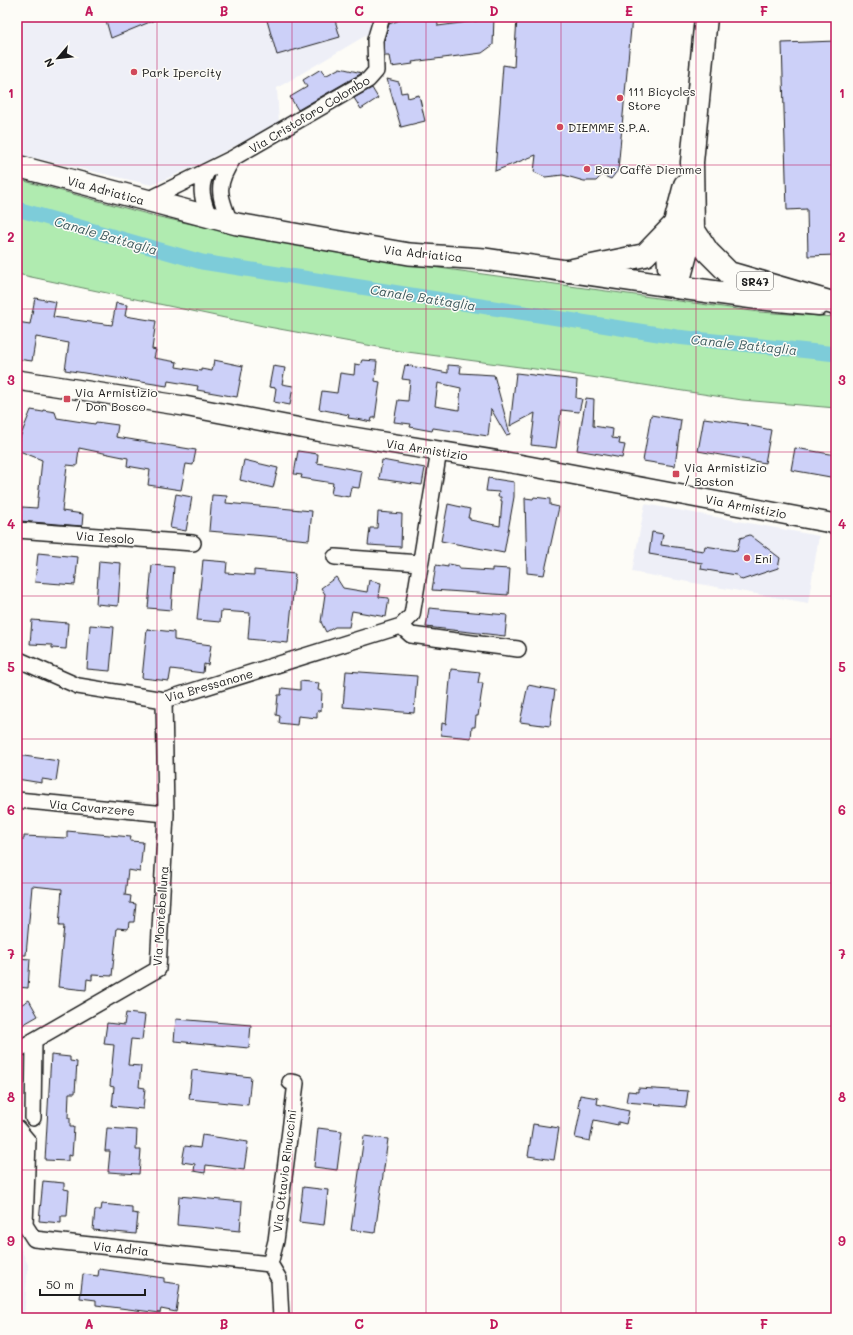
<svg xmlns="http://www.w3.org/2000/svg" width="853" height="1335" font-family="Mali,sans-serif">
  <rect width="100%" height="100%" fill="#fdfcf7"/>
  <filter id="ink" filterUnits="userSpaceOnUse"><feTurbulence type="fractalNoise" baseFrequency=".025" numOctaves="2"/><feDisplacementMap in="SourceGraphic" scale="8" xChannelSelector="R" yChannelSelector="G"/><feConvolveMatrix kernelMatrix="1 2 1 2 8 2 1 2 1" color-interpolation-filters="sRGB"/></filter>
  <g filter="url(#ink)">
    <path fill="#eeeff7" d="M17 17H388L387 23 277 88 279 123 202 163 152 185 17 154Z
      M645 504 819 536 808 603 632 572Z
      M17 1240 28 1265 24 1318H17Z"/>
    <path fill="#b0ebb0" stroke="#668466" d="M17 179 155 216 237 234 410 264 759 312 836 317V408L742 400 565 373 400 351 263 326 17 274Z"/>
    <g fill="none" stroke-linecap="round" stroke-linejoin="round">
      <path stroke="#7dccd9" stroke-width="15" d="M17 209 202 262 677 337 836 354"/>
    </g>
    <path fill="#ccd0f8" stroke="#1c1c1c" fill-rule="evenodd" d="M105 17H162L111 38Z
      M266 17H334L340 37 277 55Z
      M408 17H437L438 26 483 20V17H494L493 45 482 53 412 62 413 64 391 67 389 56H385L384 41 389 24Z
      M517 17H632L618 170 611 179 602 175 596 181H584L563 175 545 177 534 172 536 155 495 171 503 65 514 67Z
      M836 41V255L808 256 807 209 787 210 782 43Z
      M340 68 362 73 298 110 290 97 307 87 303 80 321 69 325 76Z
      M387 79 399 82 401 93 407 92 408 98 419 95 425 121 401 127Z
      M372 88 378 98 361 109 354 98Z
      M35 298 56 302 53 317 112 325 116 303 127 305 125 316 156 321 152 349 156 350 154 358 177 362 176 367 201 371V369L212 371 214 360 243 366 237 397 197 390 198 386 168 381 167 386 65 370 69 343 36 337 32 361 17 359V322L30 324Z
      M362 360 377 361 375 381 380 382 375 418H372L371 422 362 420 348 418 349 415 319 409 322 391 337 393 340 373 354 375 355 364 360 365Z
      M405 365 448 373V365L461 366 460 373 494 375 510 434 506 435 491 409 488 436 433 428 432 431 410 427 411 424 394 422 398 400 408 401 410 380 402 379ZM438 383 461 388 459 410 435 406Z
      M273 366 285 368 282 384 293 386 290 405 274 402 276 388 269 387Z
      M516 373 577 380 576 398 582 399 579 412 561 410 556 448 531 445 535 413 510 426Z
      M586 398 594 399 593 426 613 429 612 438 620 439 619 444 625 445 622 458 577 450Z
      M31 410 43 412V410L55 412 57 418 95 424 96 422 118 425 116 437 196 450 193 465 186 464 181 490 148 485 150 470 127 466 128 458 79 448 77 466 67 465 62 511 83 514 82 526 20 521 22 507 37 508 42 460 17 450V445Z
      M651 415 681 420 675 466 643 461Z
      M704 418 747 424V425L771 430 765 463 698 451Z
      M795 448 836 455V478L791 470Z
      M298 451 318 454 317 463 362 471 359 488 351 487 349 497 331 494 333 483 301 478 302 475 294 474Z
      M244 460 278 468 273 488 240 480Z
      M382 460 425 468 422 485 379 479Z
      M488 478 514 482V497L504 553 441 541 448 504 470 509 468 518H470V520L500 526 502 501H501V497H498L499 492 486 491Z
      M176 494 192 497 186 531 170 528Z
      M212 495 227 496 226 503 312 511 309 540 209 531Z
      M534 497 550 499V505L559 507 544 575 527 573 525 498 533 499Z
      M378 512 402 514 401 547 368 545 370 528H377Z
      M652 532 663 534 661 545 704 551 705 546 737 551 740 538 750 535 780 558 778 568 742 580 736 575 701 569 702 563 649 554Z
      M38 553 78 557 75 585 35 582Z
      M203 560 227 562 226 573 254 575V570L295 574 288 643 248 639 250 613 221 611 220 622 197 620Z
      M99 561 121 563 118 606 96 604Z
      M448 564 459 566V569L492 571V568L510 569 508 595 432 590 436 565 448 567Z
      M152 565 174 567 171 610 148 608Z
      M336 577 343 588 367 592 369 580 381 583 379 597 389 598 386 617 352 611 349 627H335L326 632 321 622 325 594 321 588Z
      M429 608 507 615 505 636 426 627Z
      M32 620 68 623 66 649 52 648V645L30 644Z
      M90 625 114 627 110 671 87 669Z
      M147 629 174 632V640L211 645 208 665 204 664 203 673 171 669 169 681 142 678Z
      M451 669 480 672 478 683H483L478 716H476L475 727H472L471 738 441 735 442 723 446 724Z
      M346 671 417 676 414 713 343 707Z
      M300 681 319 683 318 690 322 691 321 711H317V718L298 716 297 725 279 723 280 716 276 715 278 695H281L282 688 300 690Z
      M528 685 555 690 550 726 520 722Z
      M17 755 59 761 56 781 42 779V783L17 779Z
      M67 831 131 837 130 841 143 842 140 872 128 870 125 895 131 896 130 903 136 904 134 922H129L128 929 117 928 112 976 92 975V980L87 979 86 990 58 987 64 926H59L62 889 32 886 26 955H17V839H24V836L67 838Z
      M17 958 30 959 28 988 17 987Z
      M29 1000 38 1016 17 1028V1007Z
      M126 1013 145 1015 142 1040 131 1039 128 1065 141 1066 139 1087 145 1088 143 1109 112 1106 114 1087 110 1086 114 1045 104 1044 107 1023 124 1025Z
      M176 1019 251 1025 249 1048 174 1041Z
      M51 1055 70 1057V1061L77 1062 75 1093H69L68 1118H70V1127H74L72 1156 68 1155V1161L45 1160Z
      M192 1070 251 1077 248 1105 189 1099Z
      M638 1088 688 1091 686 1107 626 1102 628 1091 638 1092Z
      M580 1095 598 1098 597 1104 629 1111 626 1124 618 1122V1125L594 1120 590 1141 575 1138 581 1108 578 1107Z
      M533 1124 559 1128 554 1160 528 1156Z
      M107 1128 137 1130 136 1150H141L139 1174 108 1172 110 1151H105Z
      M318 1128 342 1131 337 1170 314 1167Z
      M202 1135 248 1142 244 1170 206 1165 205 1173 194 1171 195 1164 182 1162 185 1146 200 1148Z
      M364 1136 388 1139 375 1233 351 1230Z
      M43 1181 64 1183V1189L69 1190 67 1216H61V1223L39 1221Z
      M303 1187 328 1190 324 1225 299 1222Z
      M179 1196 242 1202 240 1231 177 1225Z
      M102 1204 132 1207V1213L138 1214 136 1234 93 1230 95 1210H101Z
      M99 1269 164 1278V1282L180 1284 176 1312 161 1309 160 1313 96 1305V1300L80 1298 83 1274 98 1276Z"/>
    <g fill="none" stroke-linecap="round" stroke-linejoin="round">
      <defs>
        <path id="minor" d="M207 172C198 187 203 201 209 217
          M146 201 233 158 368 80 376 71 375 40 382 17
          M230 222C219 195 215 185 233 159
          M17 530 193 543
          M335 557 420 563
          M401 626 411 635 518 649
          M17 659 78 686 164 700 401 626 412 615 439 451
          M17 800 166 814
          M17 1050 158 969 166 814 164 700
          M33 1118 34 1041
          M17 1128 28 1141 25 1225 34 1239 270 1264
          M270 1264 276 1241 296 1083 290 1082
          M270 1264 279 1279 281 1318"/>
        <path id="tertiary" d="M17 380 184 406 322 432 518 464 836 524"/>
        <path id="secondary" d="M17 166 237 224 409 254 484 259 677 287"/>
        <path id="primary" d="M677 287 758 298 819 304"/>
        <path id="trunk" d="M693 229 708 252 729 273 836 304
          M568 271 645 255 673 226
          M677 287 693 229 692 162 706 17
          M677 287 669 267 668 250 685 185"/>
      </defs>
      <use href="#minor" stroke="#1c1c1c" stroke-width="18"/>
      <use href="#tertiary" stroke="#1c1c1c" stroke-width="22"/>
      <use href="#secondary" stroke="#1c1c1c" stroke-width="24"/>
      <use href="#primary" stroke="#1c1c1c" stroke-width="25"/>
      <use href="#trunk" stroke="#1c1c1c" stroke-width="25"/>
      <use href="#minor" stroke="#fdfcf7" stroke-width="15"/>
      <use href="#tertiary" stroke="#fdfcf7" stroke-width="19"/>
      <use href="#secondary" stroke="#fdfcf7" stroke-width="21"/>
      <use href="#primary" stroke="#fdfcf7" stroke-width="22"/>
      <use href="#trunk" stroke="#fdfcf7" stroke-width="22"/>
    </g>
  </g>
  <path fill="none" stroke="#c2185b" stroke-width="1" stroke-opacity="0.55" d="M157 17V1318M292 17V1318M426 17V1318M561 17V1318M696 17V1318M17 165H836M17 309H836M17 452H836M17 596H836M17 739H836M17 883H836M17 1026H836M17 1170H836"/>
  <g fill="#d1495b" stroke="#fdfcf7" stroke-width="1.5">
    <circle cx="134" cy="72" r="4"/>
    <circle cx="620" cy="98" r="4"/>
    <circle cx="560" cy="127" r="4"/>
    <circle cx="587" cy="169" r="4"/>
    <rect x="63" y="395" width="8" height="8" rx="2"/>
    <rect x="672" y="470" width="8" height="8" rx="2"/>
    <circle cx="747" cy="558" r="4"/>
  </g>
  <g text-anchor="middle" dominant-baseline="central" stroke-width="3" stroke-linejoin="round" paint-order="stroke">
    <rect fill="#fdfcf7" stroke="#605f5e" stroke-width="1" x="737" y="272" width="36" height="18" rx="3"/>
    <g font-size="11" font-weight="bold" fill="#1c1c1c">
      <text x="755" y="281">SR47</text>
    </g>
    <g font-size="12" fill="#1c1c1c" stroke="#fdfcf7" text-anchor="start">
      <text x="142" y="72">Park Ipercity</text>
      <text x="628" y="91">111 Bicycles<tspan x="628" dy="14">Store</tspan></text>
      <text x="568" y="127">DIEMME S.P.A.</text>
      <text x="595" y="169">Bar Caffè Diemme</text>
      <text x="75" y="392">Via Armistizio<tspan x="75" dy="14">/ Don Bosco</tspan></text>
      <text x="684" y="467">Via Armistizio<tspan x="684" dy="14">/ Boston</tspan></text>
      <text x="755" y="558">Eni</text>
    </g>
    <g font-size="12" fill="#1c1c1c" stroke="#fdfcf7">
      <text transform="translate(309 114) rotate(-31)">Via Cristoforo Colombo</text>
      <text transform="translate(106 190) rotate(15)">Via Adriatica</text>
      <text transform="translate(423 253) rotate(6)">Via Adriatica</text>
      <text transform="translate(427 449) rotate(9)">Via Armistizio</text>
      <text transform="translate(746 506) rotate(11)">Via Armistizio</text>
      <text transform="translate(105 537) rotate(4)">Via Iesolo</text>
      <text transform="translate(209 685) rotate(-16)">Via Bressanone</text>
      <text transform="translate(92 807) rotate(5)">Via Cavarzere</text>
      <text transform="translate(160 916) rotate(-86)">Via Montebelluna</text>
      <text transform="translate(284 1171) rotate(-83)">Via Ottavio Rinuccini</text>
      <text transform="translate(121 1248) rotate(6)">Via Adria</text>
    </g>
    <g font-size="13" font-style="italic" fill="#3e5a5e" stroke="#fdfcf7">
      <text transform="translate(106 235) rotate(16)">Canale Battaglia</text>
      <text transform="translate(423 297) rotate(9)">Canale Battaglia</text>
      <text transform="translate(744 344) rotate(6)">Canale Battaglia</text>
    </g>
  </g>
  <rect width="853" height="1335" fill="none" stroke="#fdfcf7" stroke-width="44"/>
  <g transform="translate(58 58) rotate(242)" stroke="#fdfcf7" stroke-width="3" paint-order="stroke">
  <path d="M0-3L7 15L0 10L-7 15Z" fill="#1c1c1c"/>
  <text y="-6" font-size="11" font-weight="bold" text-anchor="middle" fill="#1c1c1c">N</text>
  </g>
  <path d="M40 1289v6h105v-6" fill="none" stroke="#1c1c1c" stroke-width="2"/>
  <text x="46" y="1289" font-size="12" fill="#1c1c1c" stroke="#fdfcf7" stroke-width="3" paint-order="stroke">50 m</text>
  <rect x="22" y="22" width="809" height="1291" fill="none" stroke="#c2185b" stroke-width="1.5"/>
  <g font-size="13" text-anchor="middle" font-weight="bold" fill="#c2185b">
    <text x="89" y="16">A</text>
    <text x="224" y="16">B</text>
    <text x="359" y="16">C</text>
    <text x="494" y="16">D</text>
    <text x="629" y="16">E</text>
    <text x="764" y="16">F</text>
    <text x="11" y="98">1</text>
    <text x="842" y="98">1</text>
    <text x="11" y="242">2</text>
    <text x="842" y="242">2</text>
    <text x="11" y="385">3</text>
    <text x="842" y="385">3</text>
    <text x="11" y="529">4</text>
    <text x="842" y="529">4</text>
    <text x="11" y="672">5</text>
    <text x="842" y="672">5</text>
    <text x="11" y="815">6</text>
    <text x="842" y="815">6</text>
    <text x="11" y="959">7</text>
    <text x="842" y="959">7</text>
    <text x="11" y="1102">8</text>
    <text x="842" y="1102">8</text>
    <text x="11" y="1246">9</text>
    <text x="842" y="1246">9</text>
    <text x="89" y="1329">A</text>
    <text x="224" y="1329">B</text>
    <text x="359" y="1329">C</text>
    <text x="494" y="1329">D</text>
    <text x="629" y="1329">E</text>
    <text x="764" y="1329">F</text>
  </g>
</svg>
